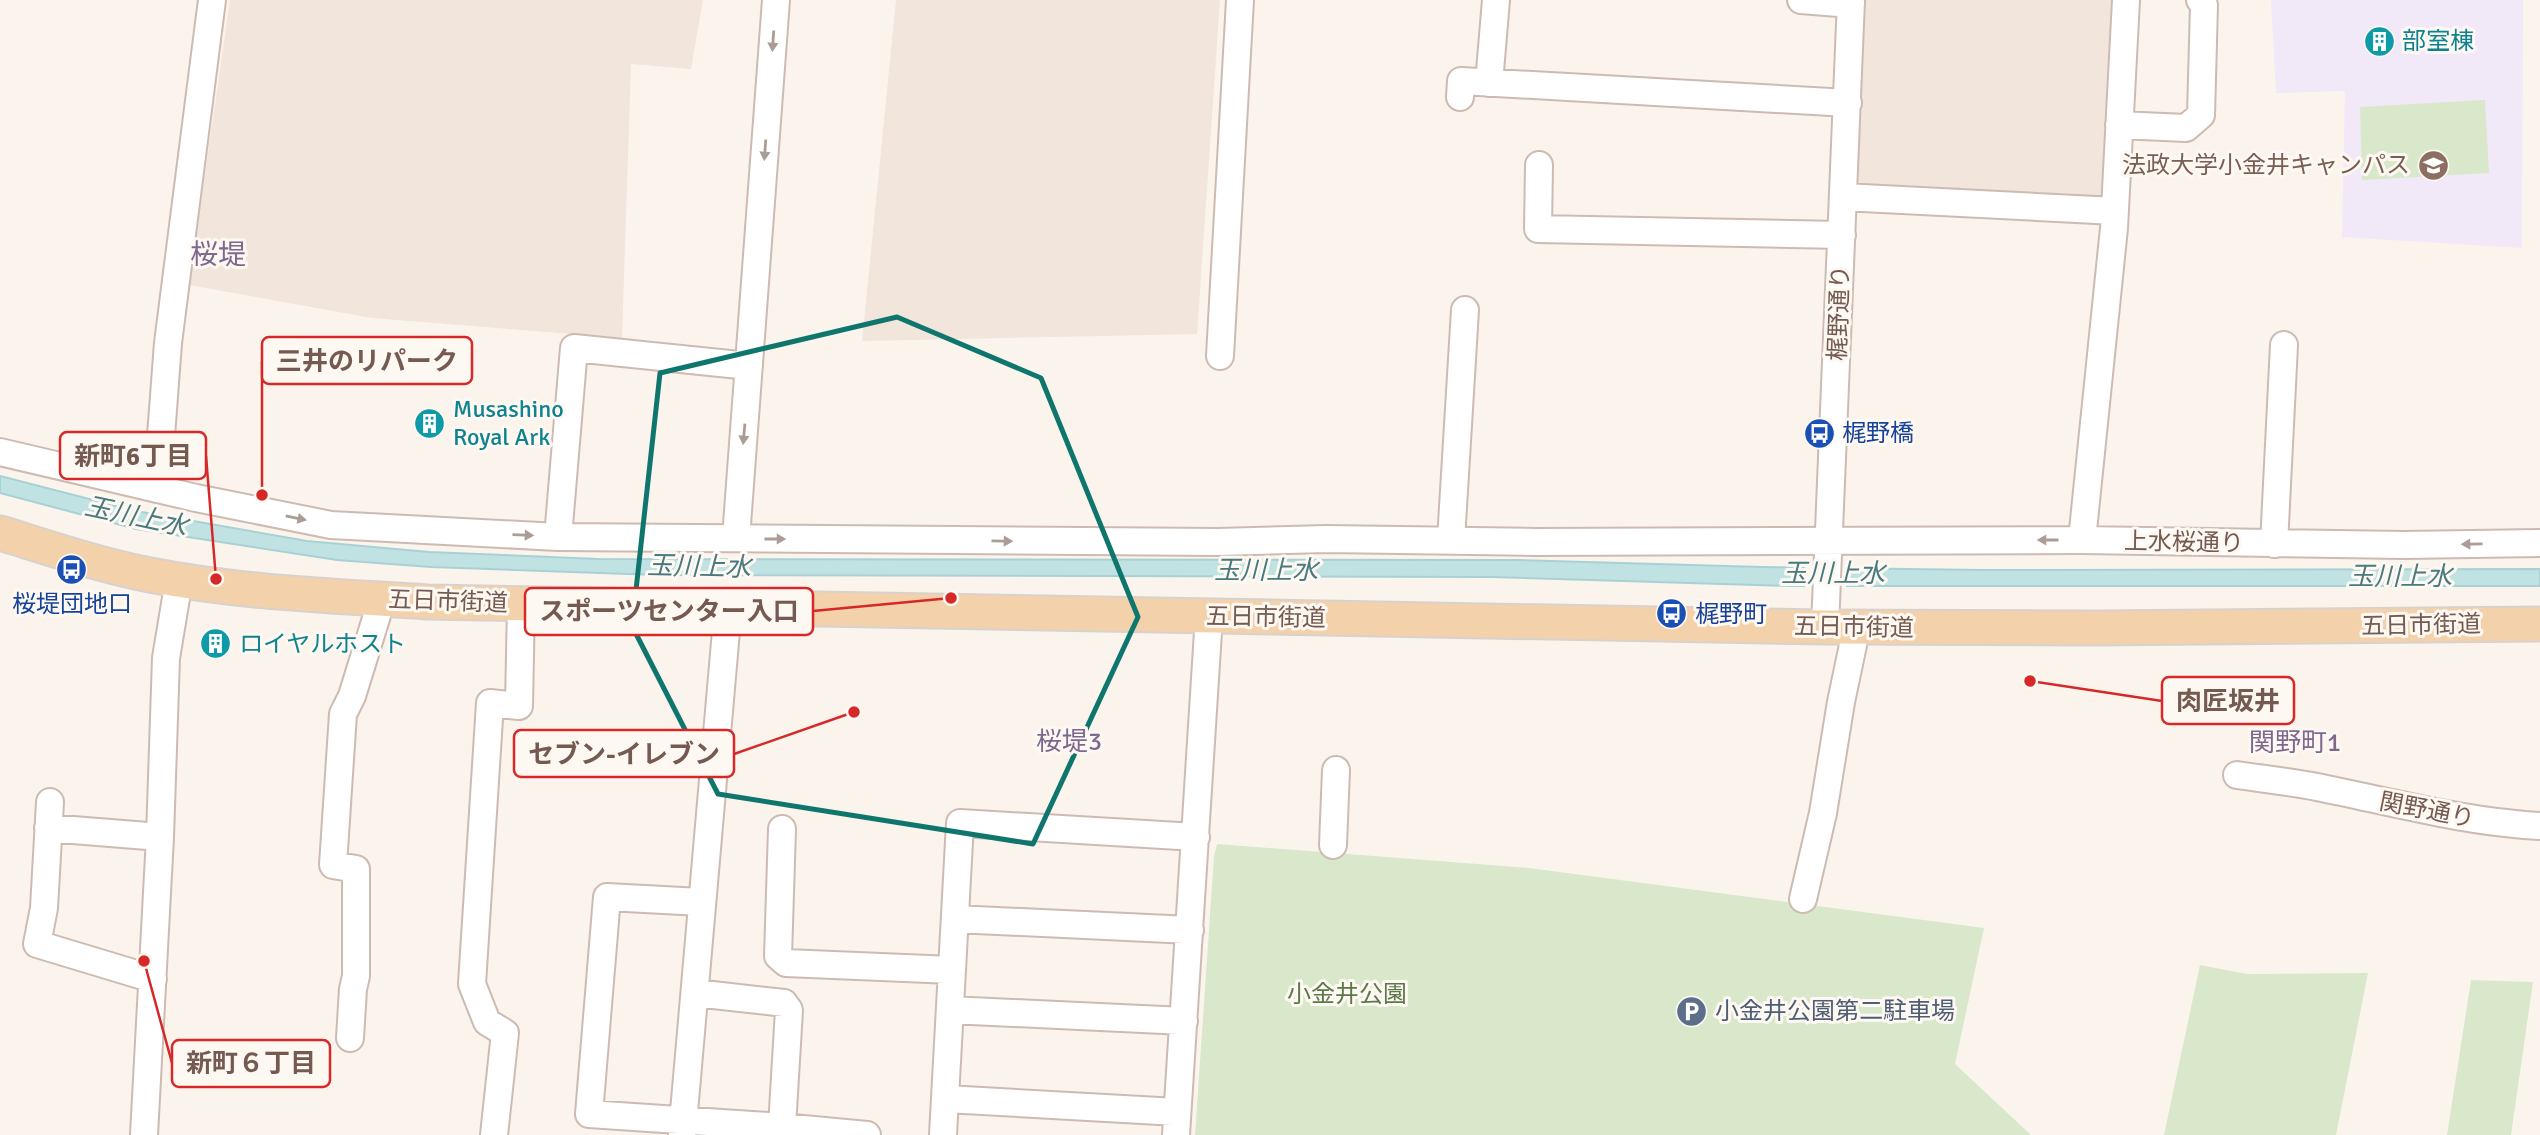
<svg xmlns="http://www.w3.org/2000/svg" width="2540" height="1135" font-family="Signika,'Noto Sans JP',sans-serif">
  <rect width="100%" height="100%" fill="#fbf4ec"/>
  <path fill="#f2e5db" d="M230 0H703L691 69 631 64 622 338 372 318 189 285Z
    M896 0H1220L1197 334 862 341Z
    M1862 0H2111L2102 203 1849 191Z"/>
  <path fill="#f1e8f8" d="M2271 0H2523L2522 248 2342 237 2345 91 2276 93Z"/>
  <path fill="#d9e8cb" d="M2485 100 2489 173 2362 180 2360 107Z
    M1217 844 1529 868 1984 928 1955 1064 2031 1135H1195L1214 856Z
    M2200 965 2247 974 2368 973 2336 1135H2164Z
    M2471 980 2533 982 2511 1135H2447Z"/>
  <path fill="#c1e2e3" stroke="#a8d1d4" stroke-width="2" d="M0 476 136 511 307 541 429 552 599 559 1518 560 1762 567 1983 570 2540 569V586H1791L1491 577 657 575 431 567 337 560 136 529 0 493Z"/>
  <path fill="#fbf4ec" d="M1805 564 1846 565V589H1805Z"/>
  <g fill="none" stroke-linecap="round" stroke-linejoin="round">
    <defs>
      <path id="minor" d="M1801 0 1851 4
        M1489 83 1496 0
        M1460 97 1461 81 1848 103
        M2119 125 2186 128 2201 115 2204 5 2200 0
        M1539 165 1538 229 1842 235
        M1843 197 2115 211
        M1220 356 1240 0
        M0 452 196 498 331 525 558 537 1218 542 1326 539 1536 542 2082 540 2404 545 2540 543
        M157 489 168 343 212 0
        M558 537 574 348 749 366
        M736 538 776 0
        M1451 540 1465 310
        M2082 540 2114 228 2126 0
        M2274 544 2284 345
        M1825 627 1851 0
        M2237 775C2264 779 2291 782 2317 787 2392 802 2464 822 2540 826
        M50 802 44 908 37 944 153 979
        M48 828 160 837
        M782 829 778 956 786 963 952 970
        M1333 845 1336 770
        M1803 899 1823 813 1841 702 1853 645V627
        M701 902 607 897 589 1114 782 1127 867 1135
        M955 919 1190 930
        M695 993 784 1003 789 1010 782 1127
        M950 1010 1184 1021
        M350 1038 353 989 356 976V869L333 865 343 714 352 696 382 599
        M946 1099 1177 1112
        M144 1135 160 837 166 658 179 580
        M494 1135 505 1033 487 1022 472 984 490 703 519 706 521 603
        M682 1135 728 608
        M943 1135 960 823 1196 837
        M1176 1135 1209 616"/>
      <path id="major" d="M0 533C49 548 99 565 150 575 241 593 336 596 428 602L1825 627 2096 628 2540 624"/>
    </defs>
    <use href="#minor" stroke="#cdbbb2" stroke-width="30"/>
    <use href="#major" stroke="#d8d1ce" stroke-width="37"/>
    <use href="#minor" stroke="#fff" stroke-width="26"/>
    <use href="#major" stroke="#f3d2ab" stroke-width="33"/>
  </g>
  <defs><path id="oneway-solid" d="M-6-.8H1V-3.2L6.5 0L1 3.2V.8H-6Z" transform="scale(1.75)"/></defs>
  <g fill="#ac9c96">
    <use href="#oneway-solid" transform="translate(773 41) rotate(94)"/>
    <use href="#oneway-solid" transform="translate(765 150) rotate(94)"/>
    <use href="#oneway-solid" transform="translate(744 434) rotate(95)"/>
    <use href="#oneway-solid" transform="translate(296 518) rotate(12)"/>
    <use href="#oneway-solid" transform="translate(523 535) rotate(2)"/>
    <use href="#oneway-solid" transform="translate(775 539)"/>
    <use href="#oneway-solid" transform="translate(2048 540) rotate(-180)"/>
    <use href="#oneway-solid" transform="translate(1002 541) rotate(1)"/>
    <use href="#oneway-solid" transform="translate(2472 544) rotate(179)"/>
  </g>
  <path fill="none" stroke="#0f766e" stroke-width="5" stroke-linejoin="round" d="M897 317 1041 378 1138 617 1033 844 718 794 632 626 660 373Z"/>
  <defs>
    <symbol id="building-disc" viewBox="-11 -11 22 22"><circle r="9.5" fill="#0f9aa8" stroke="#fef8f2"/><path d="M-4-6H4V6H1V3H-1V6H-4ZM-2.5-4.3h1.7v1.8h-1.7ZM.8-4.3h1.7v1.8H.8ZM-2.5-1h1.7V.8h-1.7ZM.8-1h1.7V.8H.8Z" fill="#fff"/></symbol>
    <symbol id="school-disc" viewBox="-11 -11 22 22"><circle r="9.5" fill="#8d6e63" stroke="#fef8f2"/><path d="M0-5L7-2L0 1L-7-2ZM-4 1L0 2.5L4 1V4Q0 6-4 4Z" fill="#fff"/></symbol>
    <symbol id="bus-disc" viewBox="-11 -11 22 22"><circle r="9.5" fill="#1a4fb4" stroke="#fef8f2"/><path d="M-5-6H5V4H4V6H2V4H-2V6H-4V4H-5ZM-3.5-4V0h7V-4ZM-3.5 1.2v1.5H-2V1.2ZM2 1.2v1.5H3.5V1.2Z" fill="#fff"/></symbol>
    <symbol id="parking-disc" viewBox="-11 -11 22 22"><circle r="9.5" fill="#5c6f8a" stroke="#fef8f2"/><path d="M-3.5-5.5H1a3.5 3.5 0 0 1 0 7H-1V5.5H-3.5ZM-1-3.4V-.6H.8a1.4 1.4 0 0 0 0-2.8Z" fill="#fff"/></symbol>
  </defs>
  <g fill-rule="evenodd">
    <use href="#building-disc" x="2362" y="24" width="35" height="35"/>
    <use href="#school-disc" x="2416" y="148" width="35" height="35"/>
    <use href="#building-disc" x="412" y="406" width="35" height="35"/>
    <use href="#bus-disc" x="1802" y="416" width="35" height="35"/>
    <use href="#bus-disc" x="54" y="552" width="35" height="35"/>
    <use href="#bus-disc" x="1654" y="596" width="35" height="35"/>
    <use href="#building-disc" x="198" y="626" width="35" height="35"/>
    <use href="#parking-disc" x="1674" y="994" width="35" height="35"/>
  </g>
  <g text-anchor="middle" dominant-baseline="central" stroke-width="6" stroke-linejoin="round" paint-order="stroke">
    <g font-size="24" fill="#0d838f" stroke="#fef8f2" text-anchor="start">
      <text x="2402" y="41">部室棟</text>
      <text x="453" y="409">Musashino<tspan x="453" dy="28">Royal Ark</tspan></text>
      <text x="239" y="644">ロイヤルホスト</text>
    </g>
    <g font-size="24" fill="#785e54" stroke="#fef8f2" text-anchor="end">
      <text x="2410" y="165">法政大学小金井キャンパス</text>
    </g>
    <g font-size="24" fill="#745a50" stroke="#fef8f2">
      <text transform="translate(1839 313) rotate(-88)">梶野通り</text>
      <text transform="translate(2184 542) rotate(1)">上水桜通り</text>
      <text transform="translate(448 601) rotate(2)">五日市街道</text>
      <text transform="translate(1266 617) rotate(1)">五日市街道</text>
      <text transform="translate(2421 625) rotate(-1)">五日市街道</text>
      <text transform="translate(1854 627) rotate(1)">五日市街道</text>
      <text transform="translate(2427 810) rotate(11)">関野通り</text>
    </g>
    <g font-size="24" fill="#164399" stroke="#fef8f2" text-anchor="start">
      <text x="1842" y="433">梶野橋</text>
      <text x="72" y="604" text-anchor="middle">桜堤団地口</text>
      <text x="1695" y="614">梶野町</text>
    </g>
    <g font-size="24" fill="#5c7849" stroke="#fef8f2">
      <text x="1347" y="994">小金井公園</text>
    </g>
    <g font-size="24" fill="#4e5e75" stroke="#fef8f2" text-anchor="start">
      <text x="1715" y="1011">小金井公園第二駐車場</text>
    </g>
    <g font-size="26" font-style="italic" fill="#487a7f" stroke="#fef8f2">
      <text transform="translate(136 517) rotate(12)">玉川上水</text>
      <text transform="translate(699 567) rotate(1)">玉川上水</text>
      <text x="1266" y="571">玉川上水</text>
      <text x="1833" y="574">玉川上水</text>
      <text x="2400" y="577">玉川上水</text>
    </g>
    <g font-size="26" fill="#7f688f" stroke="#fef8f2">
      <text x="1069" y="742">桜堤3</text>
      <text x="2295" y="743">関野町1</text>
    </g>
    <g font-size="28" fill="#7f688f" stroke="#fef8f2">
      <text x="218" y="255">桜堤</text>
    </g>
  </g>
  <path fill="none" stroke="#d62828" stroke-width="2.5" d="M262 495L262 361M216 579L206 456M951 598L813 611M2030 681L2162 701M854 712L734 754M144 961L172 1063"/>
  <g fill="#d62828" stroke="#fef8f2" stroke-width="2.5">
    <circle cx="262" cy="495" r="7"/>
    <circle cx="216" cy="579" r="7"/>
    <circle cx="951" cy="598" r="7"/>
    <circle cx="2030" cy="681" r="7"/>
    <circle cx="854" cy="712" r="7"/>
    <circle cx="144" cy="961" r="7"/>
  </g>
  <g fill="#fef8f2" stroke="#d62828" stroke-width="2.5">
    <rect x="262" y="337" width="210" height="47" rx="7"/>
    <rect x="60" y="432" width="146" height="47" rx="7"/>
    <rect x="525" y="588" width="288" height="47" rx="7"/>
    <rect x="2162" y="677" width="132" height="47" rx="7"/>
    <rect x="514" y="730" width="220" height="47" rx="7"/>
    <rect x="172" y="1040" width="158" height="47" rx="7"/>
  </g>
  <g font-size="26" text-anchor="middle" font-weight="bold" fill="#745a50">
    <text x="367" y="370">三井のリパーク</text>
    <text x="133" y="465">新町6丁目</text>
    <text x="669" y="620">スポーツセンター入口</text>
    <text x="2228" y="710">肉匠坂井</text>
    <text x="624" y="763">セブン-イレブン</text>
    <text x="251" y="1072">新町６丁目</text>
  </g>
</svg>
